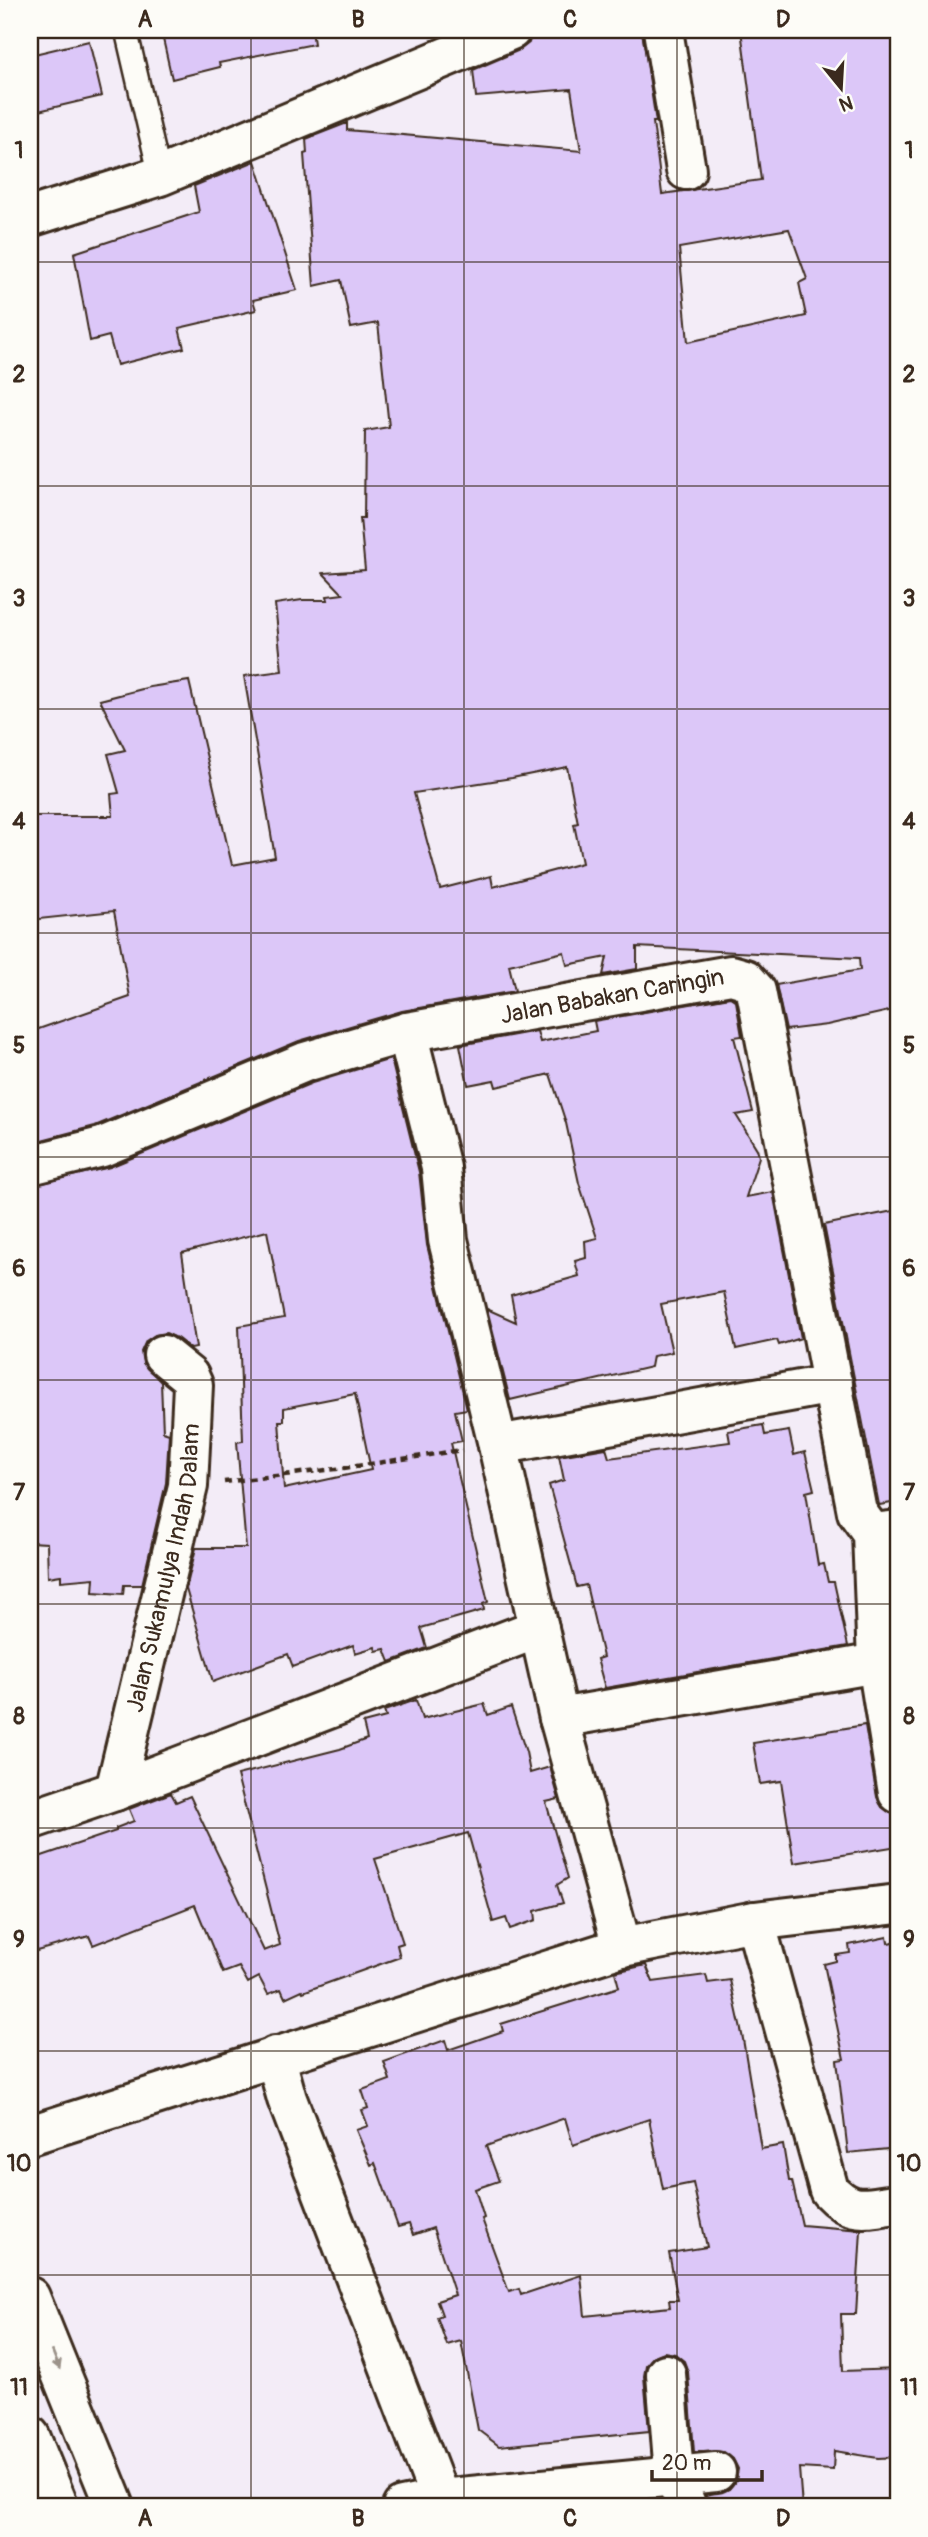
<svg xmlns="http://www.w3.org/2000/svg" width="928" height="2537" font-family="Pangolin,sans-serif">
  <rect width="100%" height="100%" fill="#f3ecf7"/>
  <filter id="ink" filterUnits="userSpaceOnUse"><feTurbulence type="fractalNoise" baseFrequency=".0143" numOctaves="2"/><feDisplacementMap in="SourceGraphic" scale="14" xChannelSelector="R" yChannelSelector="G"/><feConvolveMatrix kernelMatrix="1 2 1 2 8 2 1 2 1" color-interpolation-filters="sRGB"/></filter>
  <g filter="url(#ink)">
    <path fill="#dcc7f8" stroke="#3b2a1e" stroke-width="2" fill-rule="evenodd" d="M161 30H312L314 44 219 63 220 67 172 79Z
      M532 30H642L656 122H653L662 194 761 180 741 30H898V1009L827 1025 786 1030 776 985 860 970 859 958 637 947V969L603 975 607 957 567 965 564 952 509 965 515 991 402 1011 299 1041 95 1126 30 1143V1032L130 997 114 911 30 920V816H113L111 794 119 793 108 754 125 750 100 700 150 687 189 681 232 865 275 857 244 676 282 671 275 604 302 600H328L327 596 343 594 323 573 365 570 360 518H364L365 431 389 427 378 323 351 328 341 280 314 286 304 154 307 153 306 139 347 123V130L581 151 571 89 476 97 473 70 520 50 529 43ZM789 229 807 279 799 283 806 316 688 342 679 248ZM567 767 578 823 574 824 582 863 493 887 491 876 440 889 414 793 512 778Z
      M89 41 102 96 30 113V55Z
      M255 161 297 290 253 300 256 310 179 328 184 348 117 365 109 336 90 341 74 253 199 212 194 186Z
      M730 997 736 1001 742 1036 734 1037 753 1112 736 1115 757 1149 759 1157 746 1197 773 1192 801 1338 779 1345 777 1340 736 1349 724 1292 661 1304 672 1352 653 1356 651 1367 510 1400 487 1309 516 1322 511 1295 579 1276 575 1261 586 1258 585 1241 597 1238 579 1183 566 1123 550 1074 496 1087 494 1080 468 1085 460 1045 537 1031 540 1042 596 1031 594 1021Z
      M391 1059 419 1172 427 1245 467 1409 455 1411 462 1441 451 1443 488 1602 483 1604 484 1610 421 1628 427 1648 390 1662 385 1649 376 1651 375 1647 355 1653 353 1645 293 1667 288 1654 213 1682 186 1589 196 1548H246L237 1442 243 1441 239 1326 284 1318 267 1231 182 1253 196 1348 191 1349 177 1338 166 1333 155 1335 146 1341 141 1352 143 1363 161 1382 163 1432 169 1434 166 1483 142 1585H124L123 1594 93 1592 94 1578 61 1581V1575L48 1577 47 1543 30 1542V1186L110 1167 312 1083ZM355 1394 371 1470 284 1489 279 1421H284V1408Z
      M898 1210V1502L879 1505 824 1225Z
      M763 1425 765 1435 789 1431 794 1455 805 1452 814 1490 806 1492 818 1565 824 1564 828 1582H834L848 1646 605 1688 597 1659 603 1657 586 1585 577 1587 549 1485 564 1480 559 1456 606 1448 609 1458 730 1442 728 1431Z
      M416 1700 422 1719 484 1704 488 1715 511 1707 526 1752 530 1773 550 1767 559 1799 546 1802 568 1878 557 1885 563 1903 535 1911 536 1920 510 1929 506 1918 493 1922 468 1833 375 1859 403 1943 397 1945 400 1957 303 1992 302 1990 285 1998 281 1989 268 1994 259 1977 248 1983 239 1967 223 1973 195 1905 93 1945 89 1936 30 1953V1860L116 1831V1828L134 1821 129 1809 171 1793 176 1802 190 1796 264 1951 280 1945 237 1775 340 1749 367 1739 363 1723 386 1717 384 1711Z
      M865 1725 877 1797 882 1807 890 1813 898 1814V1846L794 1863 781 1781 760 1784 753 1743Z
      M887 1937 888 1943 898 1941V2148L848 2153 837 2060 844 2059 824 1964 836 1961V1955L850 1953 849 1945Z
      M646 1965 653 1982 706 1975 708 1983 730 1980 743 2039 761 2149 783 2145 789 2181H792L802 2225 861 2230 856 2314H841L843 2371 898 2369V2457L878 2458 834 2451 833 2470 799 2468 802 2507H708L706 2495 729 2489 736 2480 738 2469 733 2459 724 2452H694L688 2372 684 2361 675 2354 664 2352 654 2356 646 2365 644 2376 649 2431 499 2446 478 2430 461 2341 447 2345 437 2317 442 2315 437 2301 455 2295 433 2228 413 2235 409 2224 398 2227 375 2163 371 2165 356 2130 368 2126 362 2110 368 2108 362 2090 390 2080 384 2062 445 2040 448 2050 503 2031 501 2024 619 1987 615 1972ZM565 2118 573 2145 649 2119 663 2189 693 2183 707 2247 669 2253 678 2300H669L670 2307 585 2316 581 2275 521 2295 519 2289 509 2292 482 2219 484 2218 475 2189 499 2181 486 2146Z"/>
    <g fill="none" stroke-linecap="round" stroke-linejoin="round">
      <defs>
        <path id="service" d="M126 30 160 176"/>
        <g id="minor">
          <path d="M663 30 686 170"/>
          <path d="M30 217 160 176 511 30"/>
          <path d="M407 1032 441 1168 448 1240 498 1445"/>
          <path id="s1" d="M30 1165 102 1147 305 1062 407 1032 731 975 745 979 756 991 857 1512 872 1533 898 1530"/>
          <path d="M872 1533 877 1663 898 1793"/>
          <path d="M559 1718 877 1663"/>
          <path id="s2" d="M115 1791 188 1486 193 1385 189 1376 163 1355"/>
          <path d="M30 1820 115 1791 539 1628"/>
          <path d="M755 1921 829 2190C853 2216 866 2207 898 2204"/>
          <path d="M622 1947 559 1718 498 1445 833 1384"/>
          <path d="M275 2056 287 2099 440 2499"/>
          <path d="M30 2135 622 1947 755 1921 898 1904"/>
          <path d="M666 2374 674 2475 687 2507"/>
          <path d="M402 2507 440 2499 716 2472"/>
        </g>
        <path id="tertiary" d="M30 2297 115 2507
          M30 2436 59 2507"/>
      </defs>
      <use href="#service" stroke="#3b2a1e" stroke-width="26"/>
      <use href="#minor" stroke="#3b2a1e" stroke-width="44"/>
      <use href="#tertiary" stroke="#3b2a1e" stroke-width="44"/>
      <path stroke="#3b2a1e" stroke-width="4.5" stroke-dasharray="7 5" stroke-linecap="butt" d="M224 1482 344 1468 462 1450"/>
      <use href="#service" stroke="#fdfcf7" stroke-width="21"/>
      <use href="#minor" stroke="#fdfcf7" stroke-width="38"/>
      <use href="#tertiary" stroke="#fdfcf7" stroke-width="38"/>
    </g>
    <defs><path id="oneway-solid" d="M-6-.8H1V-3.2L6.5 0L1 3.2V.8H-6Z" transform="scale(1.75)"/></defs>
    <use fill="#9c938a" href="#oneway-solid" transform="translate(56 2360) rotate(68)"/>
  </g>
  <path fill="none" stroke="#3b2a1e" stroke-width="2" stroke-opacity="0.55" d="M251 30V2507M464 30V2507M677 30V2507M30 262H898M30 486H898M30 709H898M30 933H898M30 1157H898M30 1380H898M30 1604H898M30 1828H898M30 2051H898M30 2275H898"/>
  <g text-anchor="middle" dominant-baseline="central" stroke-width="5" stroke-linejoin="round" paint-order="stroke">
    <g font-size="24" fill="#3b2a1e" stroke="#fdfcf7">
      <text stroke="none"><textPath href="#s1" startOffset="609">Jalan Babakan Caringin</textPath></text>
      <text stroke="none"><textPath href="#s2" startOffset="229">Jalan Sukamulya Indah Dalam</textPath></text>
    </g>
  </g>
  <rect width="928" height="2537" fill="none" stroke="#fdfcf7" stroke-width="77"/>
  <g transform="translate(841 88) rotate(162)" stroke="#fdfcf7" stroke-width="5" paint-order="stroke">
  <path d="M0-5L12 26L0 18L-12 26Z" fill="#3b2a1e"/>
  <text y="-10" font-size="19" font-weight="bold" text-anchor="middle" fill="#3b2a1e">N</text>
  </g>
  <path d="M652 2470v10h110v-10" fill="none" stroke="#3b2a1e" stroke-width="3.5"/>
  <text x="662" y="2470" font-size="21" fill="#3b2a1e" stroke="#fdfcf7" stroke-width="5" paint-order="stroke">20 m</text>
  <rect x="38" y="38" width="852" height="2460" fill="none" stroke="#3b2a1e" stroke-width="2.5"/>
  <g font-size="23" text-anchor="middle" font-weight="bold" fill="#3b2a1e">
    <text x="145" y="27">A</text>
    <text x="358" y="27">B</text>
    <text x="570" y="27">C</text>
    <text x="783" y="27">D</text>
    <text x="19" y="158">1</text>
    <text x="909" y="158">1</text>
    <text x="19" y="382">2</text>
    <text x="909" y="382">2</text>
    <text x="19" y="606">3</text>
    <text x="909" y="606">3</text>
    <text x="19" y="829">4</text>
    <text x="909" y="829">4</text>
    <text x="19" y="1053">5</text>
    <text x="909" y="1053">5</text>
    <text x="19" y="1276">6</text>
    <text x="909" y="1276">6</text>
    <text x="19" y="1500">7</text>
    <text x="909" y="1500">7</text>
    <text x="19" y="1724">8</text>
    <text x="909" y="1724">8</text>
    <text x="19" y="1947">9</text>
    <text x="909" y="1947">9</text>
    <text x="19" y="2171">10</text>
    <text x="909" y="2171">10</text>
    <text x="19" y="2395">11</text>
    <text x="909" y="2395">11</text>
    <text x="145" y="2526">A</text>
    <text x="358" y="2526">B</text>
    <text x="570" y="2526">C</text>
    <text x="783" y="2526">D</text>
  </g>
</svg>
